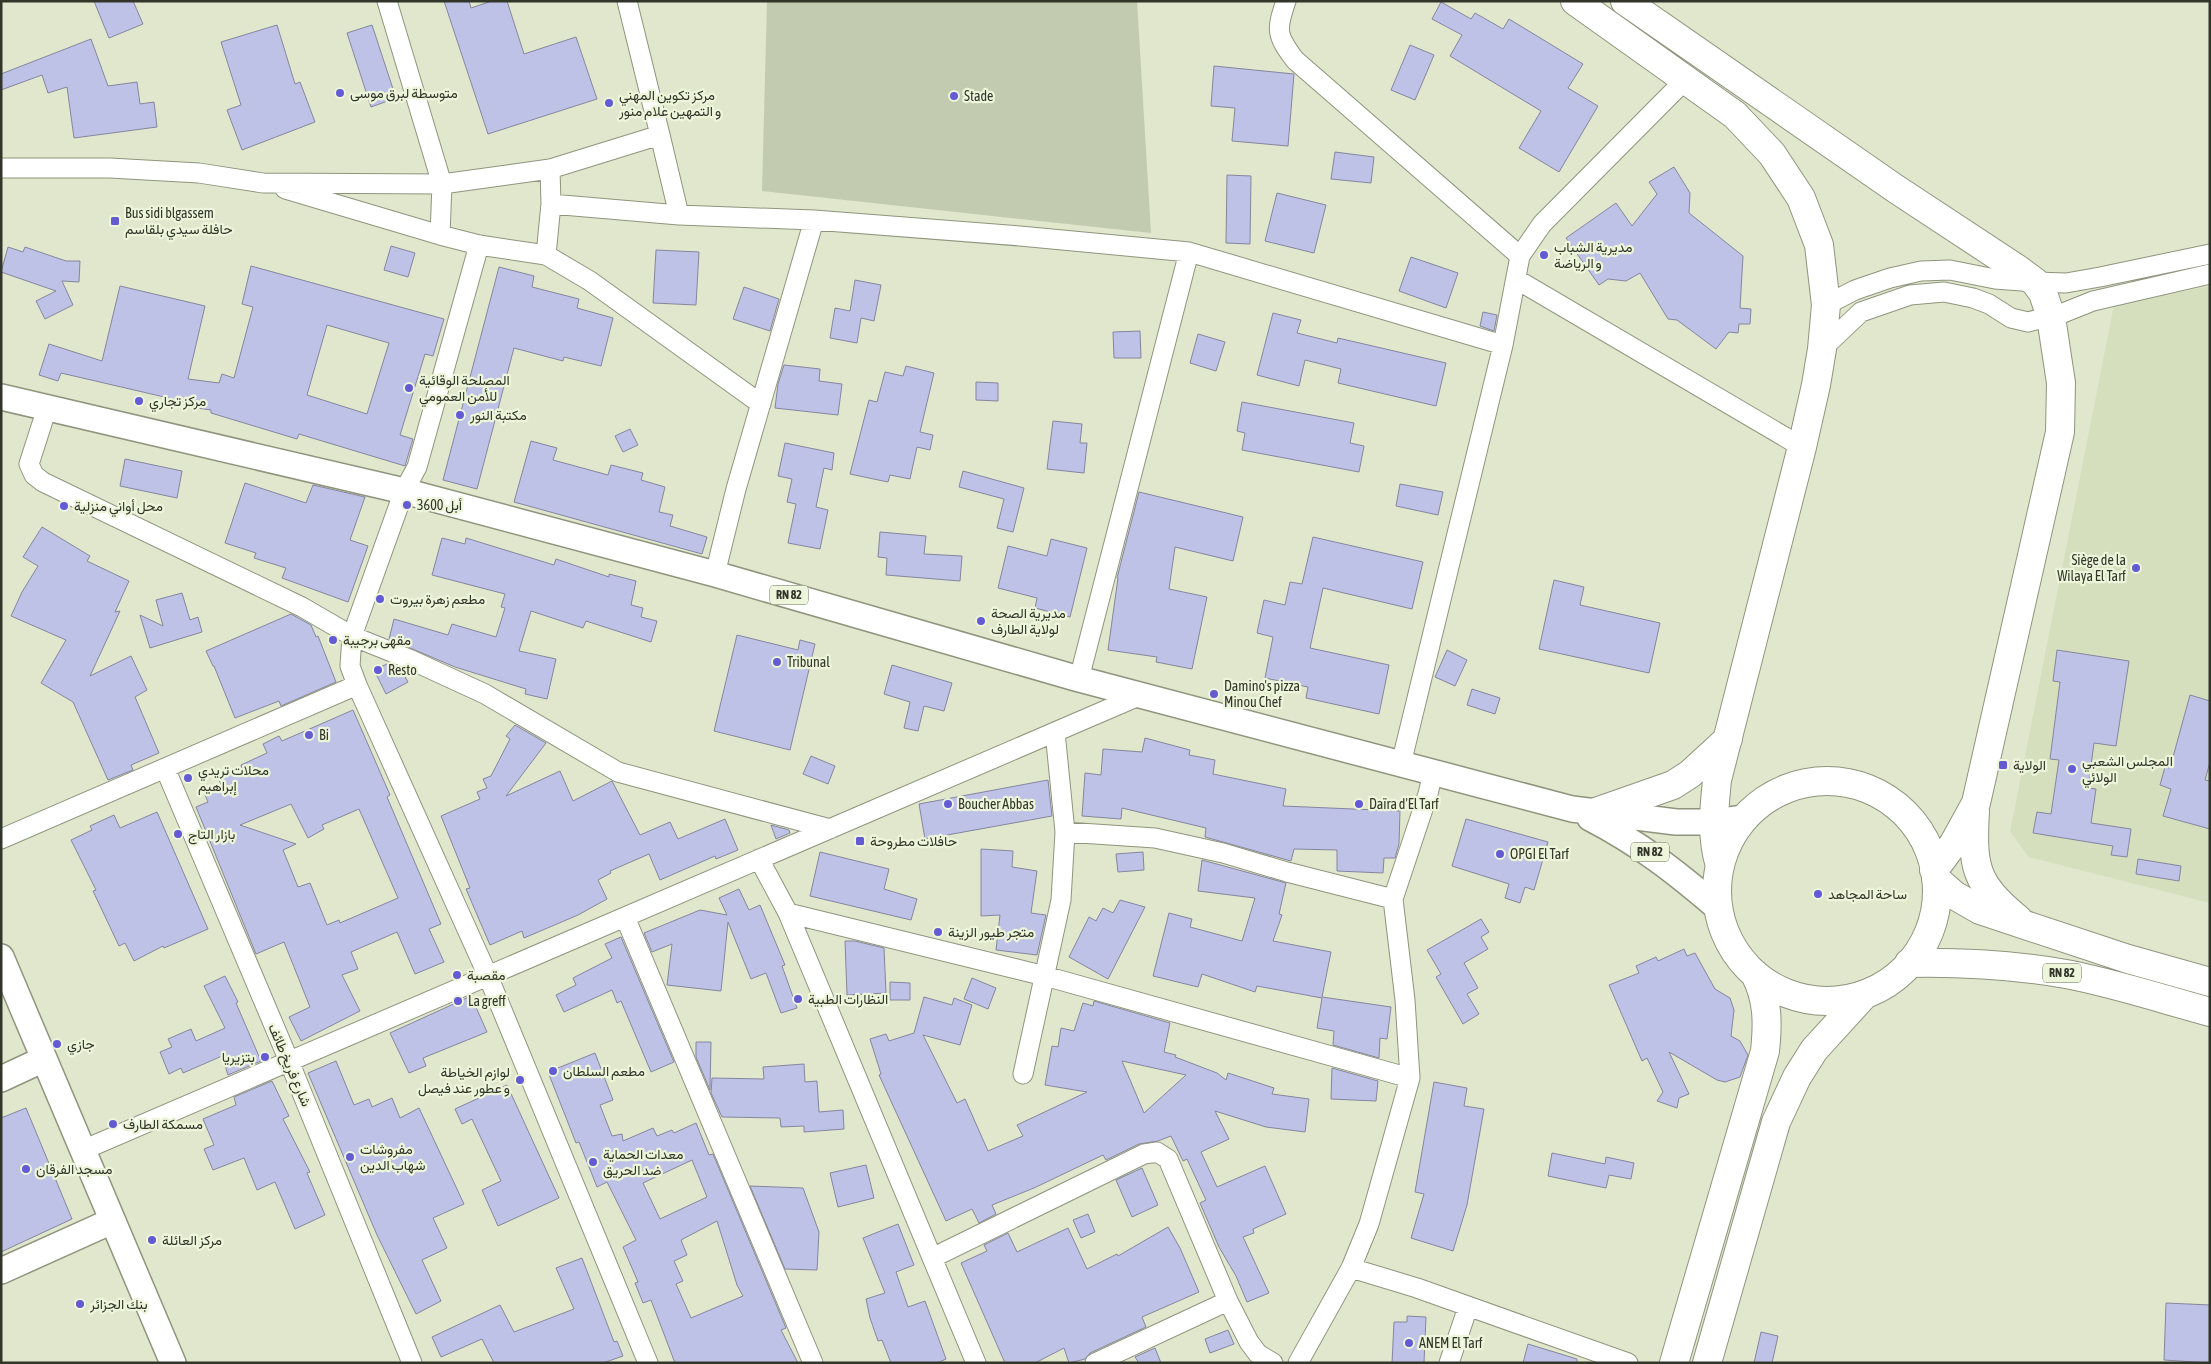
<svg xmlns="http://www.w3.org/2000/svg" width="2211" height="1364" font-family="'Asap Condensed',Vazirmatn,sans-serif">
  <rect width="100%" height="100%" fill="#e0e7cd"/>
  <path fill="#d5debd" d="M2210 286V903L2029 857 2010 832 2114 305Z"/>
  <path fill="#c2caaf" d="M767 1H1137L1151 233 762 191Z"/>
  <path fill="#bfc2e7" stroke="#85869e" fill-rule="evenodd" d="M94 1H133L143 24 109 38Z
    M444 1H469L471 8 492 1H507L524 54 576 37 597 99 488 134Z
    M1441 2 1471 19 1475 13 1503 29 1509 19 1583 64 1568 88 1598 106 1559 172 1519 148 1541 111 1450 56 1462 35 1432 19Z
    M277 25 295 84 300 82 315 122 242 150 227 110 241 105 221 42Z
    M372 25 396 98 371 107 347 33Z
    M91 39 108 86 137 82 140 104 154 102 157 127 74 138 67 87 48 93 42 75 1 90V74Z
    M1410 45 1434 55 1415 100 1391 90Z
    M1214 66 1294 74 1288 146 1232 141 1235 108 1211 106Z
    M1335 152 1374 157 1371 183 1331 179Z
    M1674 167 1690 193 1689 213 1743 256 1740 308 1751 309 1750 324H1739L1738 333 1729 332 1716 349 1677 320 1668 319 1640 273 1626 281 1608 279 1599 285 1566 238 1616 203 1632 226 1657 194 1649 182Z
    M1227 175 1251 176 1250 244 1226 243Z
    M1277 193 1326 205 1314 253 1265 241Z
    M391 246 415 253 408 277 384 270Z
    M8 247 23 252 25 247 66 261H80L79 282 62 281 73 305 45 319 36 301 56 291 1 272Z
    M656 250 699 252 696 305 653 303Z
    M1411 257 1458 273 1446 308 1399 291Z
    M251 266 444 319 433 356 425 354 400 435 413 439 405 466 299 434 297 439 211 413V410L190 407V403L61 373 58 381 39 375 49 344 102 361 120 286 205 306 188 379 219 383 222 374 234 378 253 307 242 304ZM327 325 389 343 367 414 307 395Z
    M499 267 534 276 532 287 579 299 577 308 613 318 601 366 564 357 563 361 514 348 477 489 443 480Z
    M855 280 881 285 874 321 861 318 857 343 830 338 835 308 850 311Z
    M744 287 779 299 770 331 733 319Z
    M1483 312 1497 315 1494 331 1480 326Z
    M1273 313 1301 320 1297 333 1337 343 1338 338 1446 363 1436 406 1338 383 1341 369 1305 360 1299 386 1257 375Z
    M1140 331 1141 358H1114L1113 332Z
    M1198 334 1225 342 1216 371 1190 363Z
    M784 365 820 369 819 381 842 384 838 415 775 408 778 384Z
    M906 366 934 373 920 432 933 435 930 450 917 447 910 479 890 475 888 482 850 474 869 400 877 402 885 372 903 376Z
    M976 382 998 383V401L976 400Z
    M1242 402 1354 423 1350 443 1364 446 1359 472 1242 450 1245 433 1237 431Z
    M1053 421 1082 424 1080 443H1087L1084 473 1047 469Z
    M630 429 638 445 623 452 615 436Z
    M531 441 557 448 553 460 608 475 611 465 643 473 641 480 665 487 659 512 673 515 670 526 707 537 702 554 514 502Z
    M785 443 834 453 832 470 824 468 816 507 828 510 820 549 788 543 796 504 787 502 792 479 778 476Z
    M125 459 182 471 177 498 120 486Z
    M963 471 1024 488 1013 532 997 528 1004 499 959 487Z
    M245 483 306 503 313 485 365 497 350 540 368 546 348 602 282 578 286 568 254 558 256 553 225 543Z
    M1400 484 1443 492 1438 515 1396 506Z
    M1139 492 1243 517 1233 561 1175 547 1169 589 1207 597 1192 669 1156 662 1157 657 1108 650 1118 578H1117Z
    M42 527 90 556 87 561 129 581 115 612 120 611 90 676 131 656 147 690 135 697 159 753 131 765 133 770 108 780 73 702 41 683 66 640 11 616 22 592 38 566 23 557Z
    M880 532 926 536 924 554 962 556 960 581 886 575 887 558 878 557Z
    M1313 537 1423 562 1412 609 1323 588 1310 648 1389 665 1379 714 1306 698 1308 687 1265 678 1273 637 1257 633 1264 600 1285 605 1290 582 1302 584Z
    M442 538 465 544 466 538 554 565 556 559 609 577V574L636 581 631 605 643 608 641 617 657 621 651 642 586 621 583 628 531 611 519 651 556 659 547 699 525 694 526 689 455 667 389 639 394 619 448 635 452 624 496 637 505 608 501 607 505 594 432 575Z
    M1051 539 1087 548 1070 617 1035 608 1037 598 998 588 1008 546 1047 556Z
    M1554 580 1584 587 1580 605 1660 623 1649 673 1539 649Z
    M182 593 190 620 198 617 202 632 150 648 140 615 163 626 156 600Z
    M291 614 311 625 316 637 318 636 336 682 281 706 279 701 235 718 214 666H213L206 651Z
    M737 635 798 650 800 640 815 644 790 750 714 731Z
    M1447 650 1467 660 1455 686 1435 677Z
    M2057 650 2129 661 2116 746 2094 743 2088 788 2096 789 2091 823 2131 829 2127 857 2111 855 2113 846 2033 833 2037 812 2051 814 2059 760 2050 759 2060 682 2053 681Z
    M389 663 400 668 408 682 386 694 374 670Z
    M892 665 952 683 944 711 924 706 918 731 904 728 910 702 884 694Z
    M1472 689 1500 698 1495 714 1467 705Z
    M2190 695 2210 701V762L2205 780 2210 781V829L2163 816 2171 789 2160 785 2165 767 2170 768Z
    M353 710 390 795 387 797 441 924 429 929 444 962 415 974 397 932 351 952 358 969 342 975 360 1011 301 1041 289 1017 310 1007 284 942 256 954 196 807 208 802 205 795 222 788 219 779 242 769 241 765 267 753 263 744 279 736 282 741ZM291 804 308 838 324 829 322 825 359 809 398 898 340 923 339 920 327 925 310 883 298 887 283 850 296 844 240 825Z
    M515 725 546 743 506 796 560 771 573 801 612 781 640 835 670 822 678 839 725 819 738 850 716 859 715 856 660 880 649 854 610 871 611 873 598 880 607 899 578 915 524 938 522 931 490 945 466 889 470 888 441 816 480 799 477 792 487 788 483 779 491 776 510 739 506 736Z
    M1145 738 1190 750 1189 755 1215 760 1213 774 1286 789 1283 806 1400 811 1399 844 1395 858H1384L1383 873 1337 871V850L1294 849 1291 861 1205 837 1206 828 1122 808 1121 819 1082 816 1085 773 1101 775 1103 749 1142 752Z
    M811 756 835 766 828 784 803 774Z
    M1048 780 1052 816 925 839 919 804Z
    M157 812 208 929 164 948 163 946 134 961 125 943 119 946 93 891 96 890 71 840 92 830 90 826 114 815 120 828Z
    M1466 819 1548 842 1534 890 1525 887 1520 903 1505 898 1509 884 1452 866Z
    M771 825 789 830 790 833 776 839Z
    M981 849 1013 851 1012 867 1037 871 1031 913 1046 915 1037 955 996 950 1000 915 981 916Z
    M820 852 889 869 884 889 917 899 911 920 810 896Z
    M1143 852 1144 870 1118 872 1116 854Z
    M2138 859 2181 866 2179 881 2136 874Z
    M1202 860 1286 883 1279 914 1282 915 1273 941 1331 952 1322 997 1391 1007 1387 1039 1380 1038 1379 1058 1333 1045 1334 1031 1317 1028 1322 998 1257 986 1255 992 1202 974 1198 987 1153 976 1169 913 1192 919 1190 927 1242 941 1255 898 1198 891Z
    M739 889 749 910 760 905 785 965 782 966 797 1008 781 1013 766 973 751 979 728 922 721 991 667 985 672 944 652 952 644 933 700 910 727 915 719 898Z
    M1120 900 1145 907 1108 979 1069 957 1089 917 1096 921 1103 908 1113 913Z
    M1481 919 1489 932 1481 937 1488 949 1464 963 1478 988 1467 994 1479 1014 1463 1024 1436 977 1441 974 1427 950Z
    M621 937 674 1062 651 1072 621 1001 617 1003 612 990 564 1012 556 995 576 985 573 978 612 958 605 944Z
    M845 941H855L884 948 886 993 847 995Z
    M1684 949 1687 956 1695 953 1715 989 1730 998 1734 1010 1731 1036 1740 1041 1748 1055 1740 1077 1725 1082 1717 1080 1669 1052 1689 1094 1679 1098 1677 1108 1657 1101 1663 1092 1647 1058 1642 1061 1609 985 1639 973 1636 966 1656 957 1658 961Z
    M225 976 238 1002 236 1003 261 1061 228 1075 222 1056 183 1073 181 1068 169 1074 160 1052 172 1047 168 1039 191 1029 196 1041 225 1028 204 986Z
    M972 978 996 988 988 1009 964 999Z
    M890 982 910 983V1000H890Z
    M471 996 487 1032 423 1058 426 1066 409 1073 390 1033Z
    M924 997 952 1005 954 998 972 1005 960 1045 923 1035 957 1103 965 1099 988 1151 1023 1136 1017 1125 1087 1092 1045 1085 1052 1046 1058 1047 1061 1028 1074 1031 1083 1003 1093 1006 1094 1001 1170 1023 1164 1052 1176 1055 1175 1057 1217 1073 1226 1080 1228 1073 1274 1088 1272 1094 1309 1099 1305 1132 1266 1127 1215 1111 1229 1139 1201 1152 1217 1187 1265 1166 1286 1214 1253 1229 1254 1233 1243 1237 1269 1293 1247 1302 1236 1276 1219 1247 1200 1203 1206 1200 1187 1159 1183 1161 1171 1136 1158 1141 1139 1144 1106 1160 1103 1155 1034 1188 992 1205 996 1214 979 1223 972 1209 946 1221 879 1075 881 1074 870 1039 886 1034 889 1041 914 1033ZM1122 1061 1186 1075 1144 1113Z
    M696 1042H711L710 1090 696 1057Z
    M595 1053 613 1100 600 1105 612 1136 622 1134 623 1141 653 1128 657 1136 672 1130 674 1133 696 1123 709 1155 713 1154 786 1328 781 1330 798 1363H675L651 1300 643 1303 635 1283 638 1282 623 1247 636 1240 607 1182 597 1187 579 1142 576 1143 548 1072ZM692 1160 707 1197 660 1219 643 1183ZM717 1221 737 1285 743 1296 691 1318 676 1284 683 1281 674 1261 687 1255 681 1240Z
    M336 1061 354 1105 369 1099 372 1107 392 1098 400 1118 419 1108 464 1204 433 1218 447 1248 422 1260 441 1301 416 1314 377 1235 308 1073Z
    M804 1064 805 1082 817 1081 819 1112 843 1110 844 1129 804 1132V1126L781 1127 780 1118 722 1117 711 1093 712 1078 764 1079 763 1067Z
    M1332 1068 1378 1081 1376 1101 1331 1099Z
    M272 1081 289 1116 283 1119 310 1172 307 1173 325 1215 295 1229 275 1182 257 1190 244 1158 213 1170 204 1149 214 1145 203 1119 236 1105 234 1097Z
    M1434 1082 1467 1088 1464 1106 1484 1109 1467 1205 1453 1251 1411 1238 1424 1194 1415 1192Z
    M507 1085 559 1198 498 1226 482 1190 501 1181 472 1119 462 1124 455 1109Z
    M26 1108 72 1219 1 1252V1118Z
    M1552 1153 1605 1164 1606 1157 1634 1163 1631 1179 1609 1175 1606 1188 1548 1176Z
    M866 1165 874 1198 838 1207 830 1173Z
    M1142 1168 1158 1205 1132 1217 1116 1180Z
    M750 1186 803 1188 819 1232 817 1270 785 1269Z
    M1088 1214 1095 1232 1081 1238 1073 1220Z
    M898 1224 914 1265 896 1272 908 1307 925 1301 946 1359 937 1363H891L882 1340 878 1341 870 1318 866 1299 885 1293 863 1238Z
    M1168 1227 1180 1248 1199 1292 1142 1317 1146 1327 1090 1353 1085 1359 1069 1363 1064 1348 1035 1363H1005L961 1263 987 1251 984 1245 1008 1233 1017 1252 1068 1228 1087 1269 1117 1254 1118 1256Z
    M582 1258 614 1342 617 1341 623 1356 603 1363H494L482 1339 441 1357 432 1337 500 1305 514 1332 574 1309 556 1268Z
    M2166 1303 2210 1305V1363L2164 1360Z
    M1407 1316 1426 1317 1424 1363H1392L1394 1322H1407Z
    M1228 1330 1234 1344 1210 1353 1205 1339Z
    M1761 1332 1778 1336 1772 1363H1754Z
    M1528 1344 1577 1359V1363H1523Z
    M1155 1348 1161 1363H1139L1135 1357Z"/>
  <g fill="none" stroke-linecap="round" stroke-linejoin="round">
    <defs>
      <path id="minor" d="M1286 1C1276 30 1276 35 1295 60L1520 256
        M660 135 679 215
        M1 168H110L199 173 263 183 442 184 550 169 660 135 627 1
        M550 169 551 204 679 215 814 220 1020 236 1189 252 1503 345
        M285 189 440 235 442 184 387 1
        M440 235 479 245 546 255 551 204
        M479 245 417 467 404 491 352 636 350 666 357 685 488 976 648 1363
        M546 255 590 281 761 404
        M1516 279 1802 447
        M1826 305 1855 290 1890 278 1921 271 1950 270 1995 279 2035 282 2066 283 2100 277 2210 254
        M1822 349 1861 312 1910 295 1944 292 1973 298 1989 304 2011 318 2028 322 2063 313 2093 301 2210 274
        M47 408 29 464 34 475 43 482 302 607 352 636 409 659 485 694 618 772 830 829
        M715 574 736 489 814 220
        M1079 679 1189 252
        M1401 764 1503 345 1520 256 1542 224 1686 79
        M165 768 289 1061 412 1363
        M1065 832 1155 838 1223 853 1287 872 1393 899
        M1 839 357 685
        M759 859 788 913 976 1363
        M788 913 1045 976 1410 1078
        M625 917 813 1363
        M1023 1074 1061 900 1065 832 1055 732
        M83 1150 1141 695
        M932 1258 1144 1154 1157 1152 1168 1159 1228 1301 1095 1363
        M1351 1268 1417 1288 1628 1363
        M1228 1301 1249 1342 1258 1354 1273 1363
        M1298 1363 1351 1268 1369 1224 1410 1078 1405 1000 1393 899 1428 794 1433 772
        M1449 1363 1468 1307"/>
      <path id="major" d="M1 397 404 491 715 574 1079 679 1572 809 1676 822H1712L1745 818
        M1590 818C1640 844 1676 872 1719 909
        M1 957 173 1363
        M1 1079 44 1059
        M1 1271 112 1221"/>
      <path id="highway" d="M1575 1 1735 115 1772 154 1801 198 1819 245 1826 305 1822 349 1816 385 1802 447 1717 780C1714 810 1711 836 1720 866
        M1625 1 1896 189 2019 270 2035 282 2043 293 2051 317 2061 383 2060 432 1976 803 1954 843 1934 870
        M1717 891a110 110 0 1 1 220 0a110 110 0 1 1-220 0Z
        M1975 811C1972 866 1974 883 2018 919
        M1596 812 1673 785 1690 774 1728 739
        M1936 879 1954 895 1980 910 2128 959 2210 982
        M1909 963C1962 962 2014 965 2066 974 2114 983 2162 999 2210 1012
        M1674 1363 1765 1051C1768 1023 1768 999 1755 974
        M1707 1363 1776 1122 1797 1077 1814 1050 1865 994"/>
    </defs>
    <use href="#minor" stroke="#8f957d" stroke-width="21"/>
    <use href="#major" stroke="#8f957d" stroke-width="28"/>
    <use href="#highway" stroke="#8f957d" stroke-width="30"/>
    <use href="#minor" stroke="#fff" stroke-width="19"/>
    <use href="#major" stroke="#fff" stroke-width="25"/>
    <use href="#highway" stroke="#fff" stroke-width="28"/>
  </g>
  <g fill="#645ad3" stroke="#edf5da" stroke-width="2">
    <circle cx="340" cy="93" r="5"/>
    <circle cx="954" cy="96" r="5"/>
    <circle cx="609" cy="103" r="5"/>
    <rect x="110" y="216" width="10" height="10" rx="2.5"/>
    <circle cx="1544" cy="255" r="5"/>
    <circle cx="409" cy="388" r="5"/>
    <circle cx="139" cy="401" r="5"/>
    <circle cx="460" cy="415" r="5"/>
    <circle cx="407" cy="505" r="5"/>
    <circle cx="64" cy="506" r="5"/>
    <circle cx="2136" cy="568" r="5"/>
    <circle cx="380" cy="599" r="5"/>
    <circle cx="981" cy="621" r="5"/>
    <circle cx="333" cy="640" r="5"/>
    <circle cx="777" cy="662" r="5"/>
    <circle cx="378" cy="670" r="5"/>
    <circle cx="1214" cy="694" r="5"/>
    <circle cx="309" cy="735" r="5"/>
    <rect x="1998" y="760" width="10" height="10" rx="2.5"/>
    <circle cx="2072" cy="769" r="5"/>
    <circle cx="188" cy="778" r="5"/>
    <circle cx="948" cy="804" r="5"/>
    <circle cx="1359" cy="804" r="5"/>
    <circle cx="178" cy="834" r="5"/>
    <rect x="855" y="836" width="10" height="10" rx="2.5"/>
    <circle cx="1500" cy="854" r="5"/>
    <circle cx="1818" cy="894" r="5"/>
    <circle cx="938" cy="932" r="5"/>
    <circle cx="457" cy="975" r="5"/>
    <circle cx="798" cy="999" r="5"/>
    <circle cx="458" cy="1001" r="5"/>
    <circle cx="57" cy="1044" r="5"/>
    <circle cx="265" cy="1057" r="5"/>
    <circle cx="553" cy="1071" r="5"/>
    <circle cx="520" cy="1080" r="5"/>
    <circle cx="113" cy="1124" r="5"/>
    <circle cx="350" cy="1157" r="5"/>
    <circle cx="593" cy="1162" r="5"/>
    <circle cx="26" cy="1169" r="5"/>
    <circle cx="152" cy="1240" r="5"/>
    <circle cx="80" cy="1304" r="5"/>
    <circle cx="1409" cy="1343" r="5"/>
  </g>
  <g text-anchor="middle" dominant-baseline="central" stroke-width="4.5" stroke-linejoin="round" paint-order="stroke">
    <g fill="#edf5da" stroke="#6a6f5f" stroke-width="1">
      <rect x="770" y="585.5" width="38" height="19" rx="4"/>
      <rect x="1631" y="842.5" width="38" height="19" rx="4"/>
      <rect x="2043" y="963.5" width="38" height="19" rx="4"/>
    </g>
    <g font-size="12" font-weight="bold" fill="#32352a">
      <text x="789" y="595">RN 82</text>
      <text x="1650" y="852">RN 82</text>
      <text x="2062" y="973">RN 82</text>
    </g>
    <g font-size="14" fill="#32352a" stroke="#edf5da" text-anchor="start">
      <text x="350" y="93">متوسطة لبرق موسى</text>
      <text x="619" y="95">مركز تكوين المهني<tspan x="619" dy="16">و التمهين علام منور</tspan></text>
      <text x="964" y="96">Stade</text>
      <text x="125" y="213">Bus sidi blgassem<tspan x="125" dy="16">حافلة سيدي بلقاسم</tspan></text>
      <text x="1554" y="247">مديرية الشباب<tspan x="1554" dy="16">و الرياضة</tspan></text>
      <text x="419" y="380">المصلحة الوقائية<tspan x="419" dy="16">للأمن العمومي</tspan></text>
      <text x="149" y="401">مركز تجاري</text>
      <text x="470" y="415">مكتبة النور</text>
      <text x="417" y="505">أبل 3600</text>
      <text x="74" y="506">محل أواني منزلية</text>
      <text x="2126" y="560" text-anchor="end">Siège de la<tspan x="2126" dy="16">Wilaya El Tarf</tspan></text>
      <text x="390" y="599">مطعم زهرة بيروت</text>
      <text x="991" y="613">مديرية الصحة<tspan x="991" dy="16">لولاية الطارف</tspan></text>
      <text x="343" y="640">مقهى برجيبة</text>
      <text x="787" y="662">Tribunal</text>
      <text x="388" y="670">Resto</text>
      <text x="1224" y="686">Damino's pizza<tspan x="1224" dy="16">Minou Chef</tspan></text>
      <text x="319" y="735">Bi</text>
      <text x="2082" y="761">المجلس الشعبي<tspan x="2082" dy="16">الولائي</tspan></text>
      <text x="2013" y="765">الولاية</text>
      <text x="198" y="770">محلات تريدي<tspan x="198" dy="16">إبراهيم</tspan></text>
      <text x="958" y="804">Boucher Abbas</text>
      <text x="1369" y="804">Daïra d'El Tarf</text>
      <text x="188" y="834">بازار التاج</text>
      <text x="870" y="841">حافلات مطروحة</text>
      <text x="1510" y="854">OPGI El Tarf</text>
      <text x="1828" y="894">ساحة المجاهد</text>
      <text x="948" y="932">متجر طيور الزينة</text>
      <text x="467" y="975">مقصبة</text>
      <text x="808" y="999">النظارات الطبية</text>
      <text x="468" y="1001">La greff</text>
      <text x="67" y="1044">جازي</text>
      <text x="255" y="1057" text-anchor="end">بتزيريا</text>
      <text x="563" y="1071">مطعم السلطان</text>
      <text x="510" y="1072" text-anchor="end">لوازم الخياطة<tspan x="510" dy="16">و عطور عند فيصل</tspan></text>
      <text x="123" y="1124">مسمكة الطارف</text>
      <text x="360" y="1149">مفروشات<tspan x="360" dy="16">شهاب الدين</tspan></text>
      <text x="603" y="1154">معدات الحماية<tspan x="603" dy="16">ضد الحريق</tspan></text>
      <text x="36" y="1169">مسجد الفرقان</text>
      <text x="162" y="1240">مركز العائلة</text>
      <text x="90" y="1304">بنك الجزائر</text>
      <text x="1419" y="1343">ANEM El Tarf</text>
    </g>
    <g font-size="14" fill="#32352a" stroke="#edf5da">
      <text transform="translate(290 1065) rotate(67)">شارع فريخ طائف</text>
    </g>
  </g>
  <rect width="2211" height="1364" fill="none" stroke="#32352a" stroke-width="5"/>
</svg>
